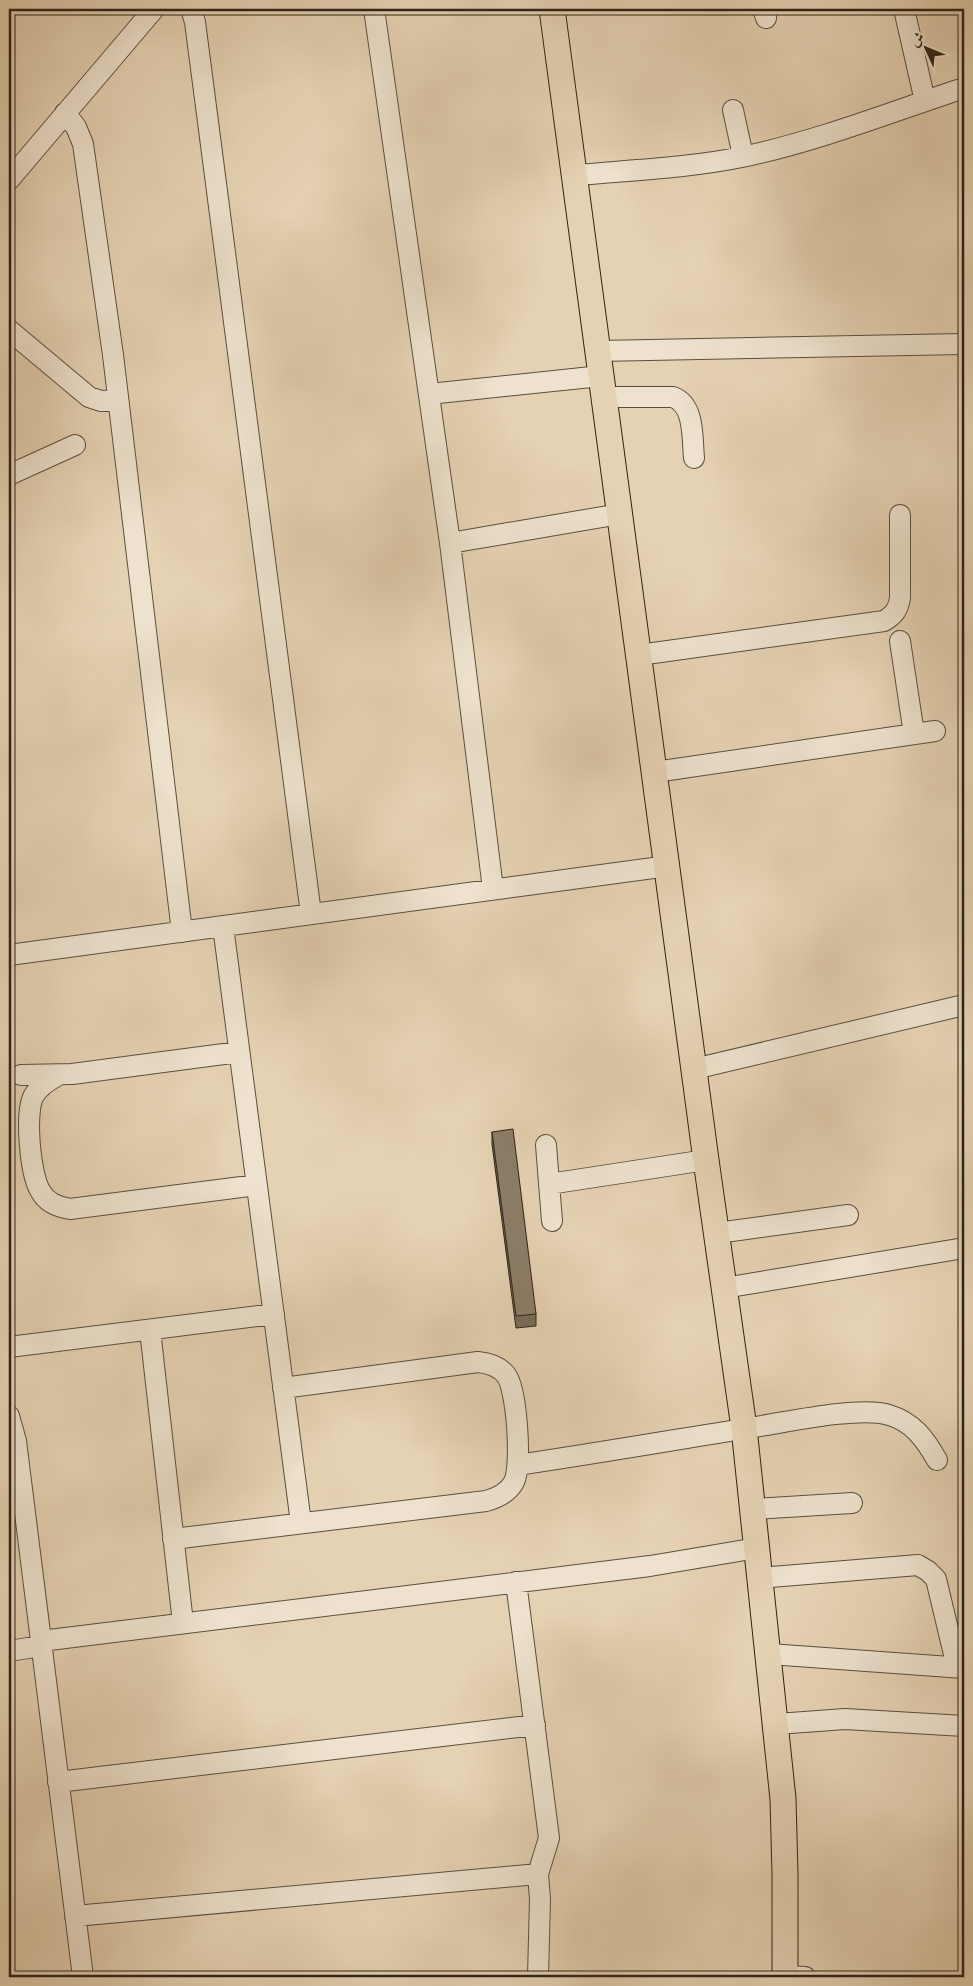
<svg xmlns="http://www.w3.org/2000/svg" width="973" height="1986" font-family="Alegreya,Amiri,serif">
  <rect width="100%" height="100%" fill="#e5d2b3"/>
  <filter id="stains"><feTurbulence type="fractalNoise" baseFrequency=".004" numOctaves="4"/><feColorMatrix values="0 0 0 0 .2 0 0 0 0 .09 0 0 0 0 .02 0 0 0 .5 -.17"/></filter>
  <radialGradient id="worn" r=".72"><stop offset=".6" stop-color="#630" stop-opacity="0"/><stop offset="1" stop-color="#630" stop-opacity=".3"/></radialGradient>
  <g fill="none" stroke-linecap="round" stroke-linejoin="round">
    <defs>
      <path id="minor" d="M191 9 195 22 311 914
        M374 9 450 543 493 889
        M763 9 766 18
        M904 9 925 101
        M733 110 743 156
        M65 113 76 127 83 144 113 355 182 932
        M576 175C632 170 688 168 742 157 818 141 891 112 964 88
        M9 180 154 9
        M9 330 89 397 101 401 118 400
        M598 351 964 344
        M429 394 601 376
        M604 397H673C695 405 692 438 694 458
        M9 475 75 445
        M450 543 620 514
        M900 641 914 734
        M639 655 884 621C894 615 898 610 900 598V515
        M655 772 935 731
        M223 926 301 1523
        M9 955 668 866
        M694 1069 964 1005
        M21 1075 72 1074 239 1052
        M59 1075C49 1080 39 1086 33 1097 25 1115 30 1176 41 1192 47 1203 58 1207 70 1209L257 1185
        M546 1145 552 1221
        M549 1184 706 1160
        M717 1233 848 1215
        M724 1288 964 1248
        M150 1330 183 1623
        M9 1347 274 1314
        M9 1416 16 1441 83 1977
        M518 1465C599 1453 680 1439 761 1426 792 1421 861 1406 889 1415 913 1422 925 1439 937 1460
        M753 1509 852 1503
        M173 1539 486 1501C497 1498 508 1493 514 1482 522 1465 517 1389 506 1375 499 1366 488 1363 478 1362L283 1388
        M760 1578 918 1565 928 1571 936 1579 957 1667
        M516 1582 549 1838 538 1874 540 1899 538 1977
        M41 1641 650 1566 757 1548
        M9 1651 41 1646
        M769 1654 964 1668
        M777 1724 845 1719 964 1726
        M58 1782 535 1725
        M75 1916 538 1874
        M785 1976 805 1977"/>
      <path id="major" d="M552 9 706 1160 744 1428 783 1799 785 1874V1977"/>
    </defs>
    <use href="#minor" stroke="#5a4f3f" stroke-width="22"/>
    <use href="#major" stroke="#2c2318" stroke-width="27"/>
    <use href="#minor" stroke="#eee2ce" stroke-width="20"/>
    <use href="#major" stroke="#e5d2b3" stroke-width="25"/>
  </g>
  <path fill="#786c5a" stroke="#2c2318" d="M492 1132 536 1314V1326L516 1328 492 1144Z"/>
  <path fill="#8c7e69" stroke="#2c2318" d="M513 1129 536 1314 516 1316 492 1132Z"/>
  <rect width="973" height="1986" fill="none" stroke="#e5d2b3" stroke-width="30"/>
  <rect x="10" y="10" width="953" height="1966" fill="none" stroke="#2c2318" stroke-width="2.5"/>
  <rect x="15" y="15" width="943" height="1956" fill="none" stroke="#2c2318"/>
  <g transform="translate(926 48) rotate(314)" stroke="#eee2ce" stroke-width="4" paint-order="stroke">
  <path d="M0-4L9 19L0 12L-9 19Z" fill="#2c2318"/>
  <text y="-8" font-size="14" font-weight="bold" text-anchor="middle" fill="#2c2318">ش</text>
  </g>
  <rect width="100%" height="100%" filter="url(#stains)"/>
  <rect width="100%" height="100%" fill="url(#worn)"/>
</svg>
